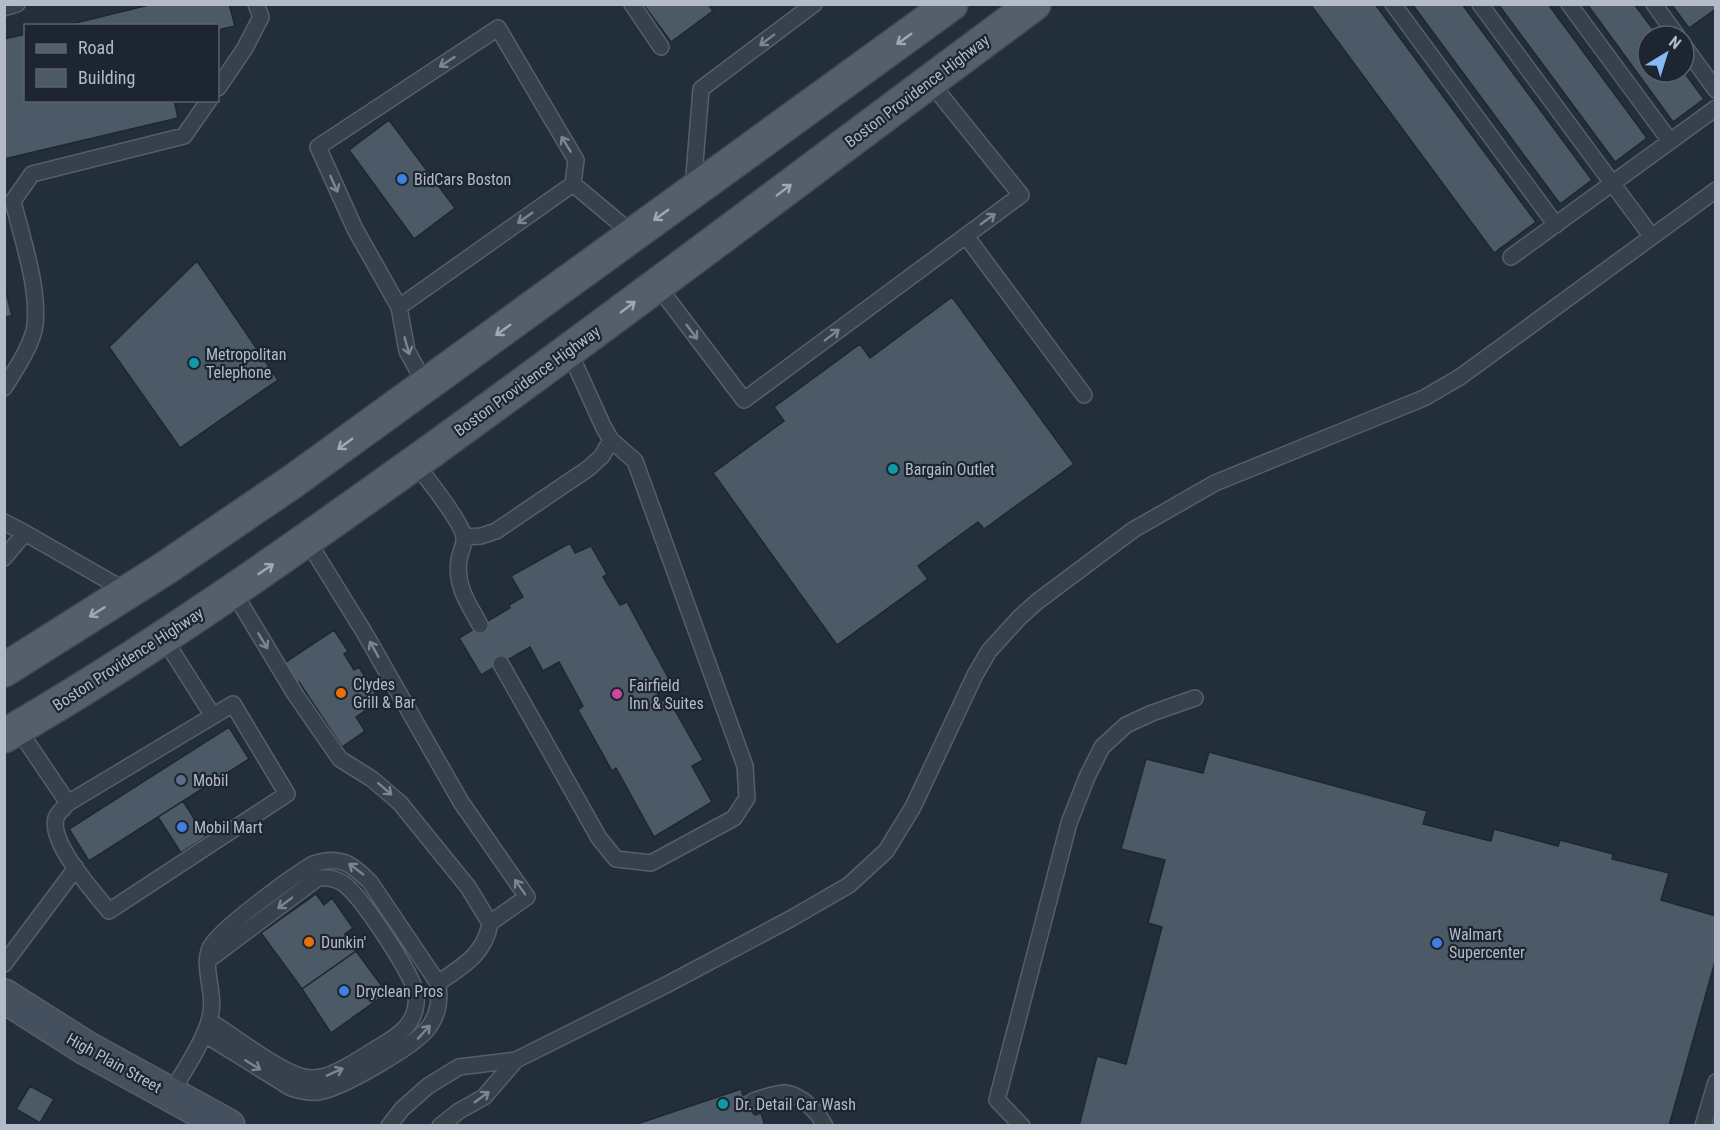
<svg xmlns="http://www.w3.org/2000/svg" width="1720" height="1130" font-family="'Roboto Condensed',sans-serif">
  <rect width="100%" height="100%" fill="#232e3b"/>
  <path fill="#4c5967" stroke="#1e2732" stroke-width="1.5" d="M153 4H229L235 26 218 30V26H63Z
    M643 4H708L713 11 671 42Z
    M1310 4H1375L1536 222 1494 253Z
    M1412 4H1462L1592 180 1560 204Z
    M1498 4H1548L1647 138 1615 162Z
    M1587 4H1634L1658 36H1648V72H1684L1704 99 1673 122Z
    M1671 4H1716V9L1689 28Z
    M26 34V100H174L178 118 4 159V39Z
    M389 120 455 208 414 239 349 150Z
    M197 261 278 380 180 448 109 347Z
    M4 284 12 316 4 317Z
    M952 297 1074 464 984 529 978 522 918 566 928 579 837 645 713 473 784 421 774 407 860 344 870 358Z
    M570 543 575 553 591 546 607 574 603 577 620 605 627 602 670 681 655 689 662 701 668 698 703 760 692 766 712 802 654 837 616 768 612 771 578 710 583 706 559 662 543 671 530 647 481 675 459 638 510 608 509 605 523 597 511 576Z
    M334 630 348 651 344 654 354 670 359 667 380 701 356 717 365 731 342 747 299 682 294 685 281 665Z
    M229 727 249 759 89 861 69 829Z
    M1209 752 1427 811 1423 824 1491 841 1494 829 1558 846 1560 840 1613 854 1612 859 1669 873 1661 900 1716 916V958L1669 1126H1079L1097 1056 1126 1064 1162 927 1148 923 1165 860 1121 849 1146 759 1203 773Z
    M183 801 206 837 181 853 158 817Z
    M316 894 324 905 332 898 353 928 345 934 356 951 302 989 261 933Z
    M356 951 387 993 331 1033 302 989Z
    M30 1086 54 1099 40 1123 16 1109Z
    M741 1089 743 1095 747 1094 753 1113 755 1115 761 1113 765 1126H631Z"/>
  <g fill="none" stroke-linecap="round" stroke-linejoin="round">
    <defs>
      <path id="service" d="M632 4 661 47
        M1393 4 1556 225
        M1480 4 1652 237
        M1569 4 1670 141
        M1654 4 1677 36
        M4 8 17 4
        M1684 46 1716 90
        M218 88 245 48 261 17 256 4
        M693 188 701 89 814 4
        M966 236 1084 395
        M1511 257 1716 108
        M657 285 744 400 1021 195 930 82
        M399 307 355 229 318 147 498 28 576 160 573 184 634 235
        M426 385 407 351 399 307 573 184
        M4 388C14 372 33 344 35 325 39 286 22 239 13 201L32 174 184 136 209 100
        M415 463C426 477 462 522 464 537 465 544 460 553 459 560 455 585 468 603 480 625
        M4 522 25 533 4 558
        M25 533 128 592
        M464 537 481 536 496 531 589 468 602 456 611 440
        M307 540 364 632 461 802 527 897 490 923
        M233 591 295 694 340 759 372 779 400 803 468 887 490 923C485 954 463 966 438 983
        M501 664 599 838 616 859 651 863 734 818 747 798 745 766 635 461 611 440 603 426 569 351
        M18 729 68 803 213 716 163 637
        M68 803C64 808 58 812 56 818 49 843 94 892 109 911L287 794 233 704 213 716
        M207 961 318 878C327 877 336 878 344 884 362 897 402 960 412 982 415 989 417 997 416 1004 414 1026 396 1037 379 1047 362 1057 345 1070 326 1076 319 1078 311 1079 304 1077 280 1072 232 1035 210 1021
        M4 964 76 868
        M170 1095C183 1072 208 1036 211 1012 215 992 202 968 210 948 219 929 292 877 313 864 340 855 351 863 370 882L438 983C440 999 439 1013 429 1027 417 1045 341 1089 318 1092 308 1093 300 1091 291 1088L204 1034
        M753 1101C763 1098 775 1093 785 1093 802 1095 818 1112 825 1126
        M389 1126 402 1109 428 1086 459 1067 516 1060 666 985 792 918 849 885 886 851 913 807 975 675 989 651 1020 617 1038 601 1133 530 1215 483 1424 398 1460 377 1716 190
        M440 1126 459 1111 484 1097 516 1060
        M1022 1126 997 1100 1069 823 1087 777 1102 747 1126 725 1152 713 1195 698
        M1703 1126 1716 1082"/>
      <path id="secondary" d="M4 996 86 1048 228 1126"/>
      <path id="primary" d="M4 670 164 569 292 482 951 4
        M4 736C151 651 289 553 427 454 631 307 831 154 1034 4"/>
    </defs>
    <use href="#service" stroke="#555e69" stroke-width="18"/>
    <use href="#secondary" stroke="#555e69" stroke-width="36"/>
    <use href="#primary" stroke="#404954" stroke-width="36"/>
    <use href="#service" stroke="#37404b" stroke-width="15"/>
    <use href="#secondary" stroke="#45505e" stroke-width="33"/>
    <use href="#primary" stroke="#555f6b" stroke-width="33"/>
  </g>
  <defs><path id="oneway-shaft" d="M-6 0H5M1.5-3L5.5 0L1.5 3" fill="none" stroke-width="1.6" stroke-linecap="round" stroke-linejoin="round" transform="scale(1.5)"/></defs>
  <g stroke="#9fa9b5">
    <use href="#oneway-shaft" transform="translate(904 39) rotate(144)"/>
    <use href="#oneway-shaft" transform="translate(784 190) rotate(-37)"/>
    <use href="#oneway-shaft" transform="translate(661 215) rotate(144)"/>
    <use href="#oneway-shaft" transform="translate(628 307) rotate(-37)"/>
    <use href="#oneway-shaft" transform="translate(503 330) rotate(144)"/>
    <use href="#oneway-shaft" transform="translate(345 444) rotate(144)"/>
    <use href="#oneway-shaft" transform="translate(266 569) rotate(-34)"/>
    <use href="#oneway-shaft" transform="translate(97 612) rotate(148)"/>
  </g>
  <g stroke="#7b848f">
    <use href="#oneway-shaft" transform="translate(767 40) rotate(143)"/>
    <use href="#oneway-shaft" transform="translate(447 62) rotate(147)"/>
    <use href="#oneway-shaft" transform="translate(566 144) rotate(-121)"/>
    <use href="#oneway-shaft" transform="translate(334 184) rotate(66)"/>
    <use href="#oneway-shaft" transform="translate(525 218) rotate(145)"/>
    <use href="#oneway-shaft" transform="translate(988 219) rotate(-36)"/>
    <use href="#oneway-shaft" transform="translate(692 332) rotate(53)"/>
    <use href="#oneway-shaft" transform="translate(832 335) rotate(-37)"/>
    <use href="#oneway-shaft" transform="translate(407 346) rotate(74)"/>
    <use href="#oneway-shaft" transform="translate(263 641) rotate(59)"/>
    <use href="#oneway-shaft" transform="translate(374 649) rotate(-119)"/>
    <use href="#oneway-shaft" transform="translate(385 789) rotate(41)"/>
    <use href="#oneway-shaft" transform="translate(356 869) rotate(-143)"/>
    <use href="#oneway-shaft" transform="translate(520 887) rotate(-125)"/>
    <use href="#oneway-shaft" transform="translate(285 903) rotate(143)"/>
    <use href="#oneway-shaft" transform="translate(424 1032) rotate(-47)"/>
    <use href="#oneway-shaft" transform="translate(253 1065) rotate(32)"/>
    <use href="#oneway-shaft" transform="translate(335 1072) rotate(-24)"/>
    <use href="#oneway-shaft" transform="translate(482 1097) rotate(-36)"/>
  </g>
  <g fill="#3f7fe0" stroke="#1c2530" stroke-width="2">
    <circle cx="402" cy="179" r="6"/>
    <circle cx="182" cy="827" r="6"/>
    <circle cx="1437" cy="943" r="6"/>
    <circle cx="344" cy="991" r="6"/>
  </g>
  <g fill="#0f9aa8" stroke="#1c2530" stroke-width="2">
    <circle cx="194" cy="363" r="6"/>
    <circle cx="893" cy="469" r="6"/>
    <circle cx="723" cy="1104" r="6"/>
  </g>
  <g fill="#e8710a" stroke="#1c2530" stroke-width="2">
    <circle cx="341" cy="693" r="6"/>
    <circle cx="309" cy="942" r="6"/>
  </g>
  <circle fill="#d1479c" stroke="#1c2530" stroke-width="2" cx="617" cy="694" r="6"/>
  <circle fill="#5c6f8a" stroke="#1c2530" stroke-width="2" cx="181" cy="780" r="6"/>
  <g text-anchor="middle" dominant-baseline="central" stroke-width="4.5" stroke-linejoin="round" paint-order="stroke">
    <g font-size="16" fill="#b2bbc7" stroke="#1c2530">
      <text transform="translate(917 91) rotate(-37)">Boston Providence Highway</text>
      <text transform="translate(527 381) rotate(-36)">Boston Providence Highway</text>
      <text transform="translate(128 659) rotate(-33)">Boston Providence Highway</text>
      <text transform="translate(114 1063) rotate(29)">High Plain Street</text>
    </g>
    <g font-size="16" fill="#b2bbc7" stroke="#1c2530" text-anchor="start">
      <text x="414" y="179">BidCars Boston</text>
      <text x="206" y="354">Metropolitan<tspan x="206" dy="18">Telephone</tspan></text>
      <text x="905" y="469">Bargain Outlet</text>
      <text x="353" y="684">Clydes<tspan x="353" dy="18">Grill &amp; Bar</tspan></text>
      <text x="629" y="685">Fairfield<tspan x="629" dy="18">Inn &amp; Suites</tspan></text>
      <text x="193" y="780">Mobil</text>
      <text x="194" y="827">Mobil Mart</text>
      <text x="1449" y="934">Walmart<tspan x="1449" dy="18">Supercenter</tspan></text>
      <text x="321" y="942">Dunkin'</text>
      <text x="356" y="991">Dryclean Pros</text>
      <text x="735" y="1104">Dr. Detail Car Wash</text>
    </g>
  </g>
  <rect width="1720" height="1130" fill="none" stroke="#b2bbc7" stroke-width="12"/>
  <rect x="24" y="24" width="195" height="78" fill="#1c2530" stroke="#58616c" stroke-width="1.5"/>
  <rect x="36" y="44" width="30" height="9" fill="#555f6b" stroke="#58616c" stroke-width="1.5"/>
  <text x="78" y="54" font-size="18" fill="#b2bbc7">Road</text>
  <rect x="36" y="69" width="30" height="18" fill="#4c5967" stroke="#58616c" stroke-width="1.5"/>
  <text x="78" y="84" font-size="18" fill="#b2bbc7">Building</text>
  <g transform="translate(1666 54) rotate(38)"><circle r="28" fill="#1c2530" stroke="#58616c" stroke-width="1.5"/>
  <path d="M0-4.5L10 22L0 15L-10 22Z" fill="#88b8f6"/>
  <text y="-9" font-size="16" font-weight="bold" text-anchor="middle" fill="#b2bbc7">N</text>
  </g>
</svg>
